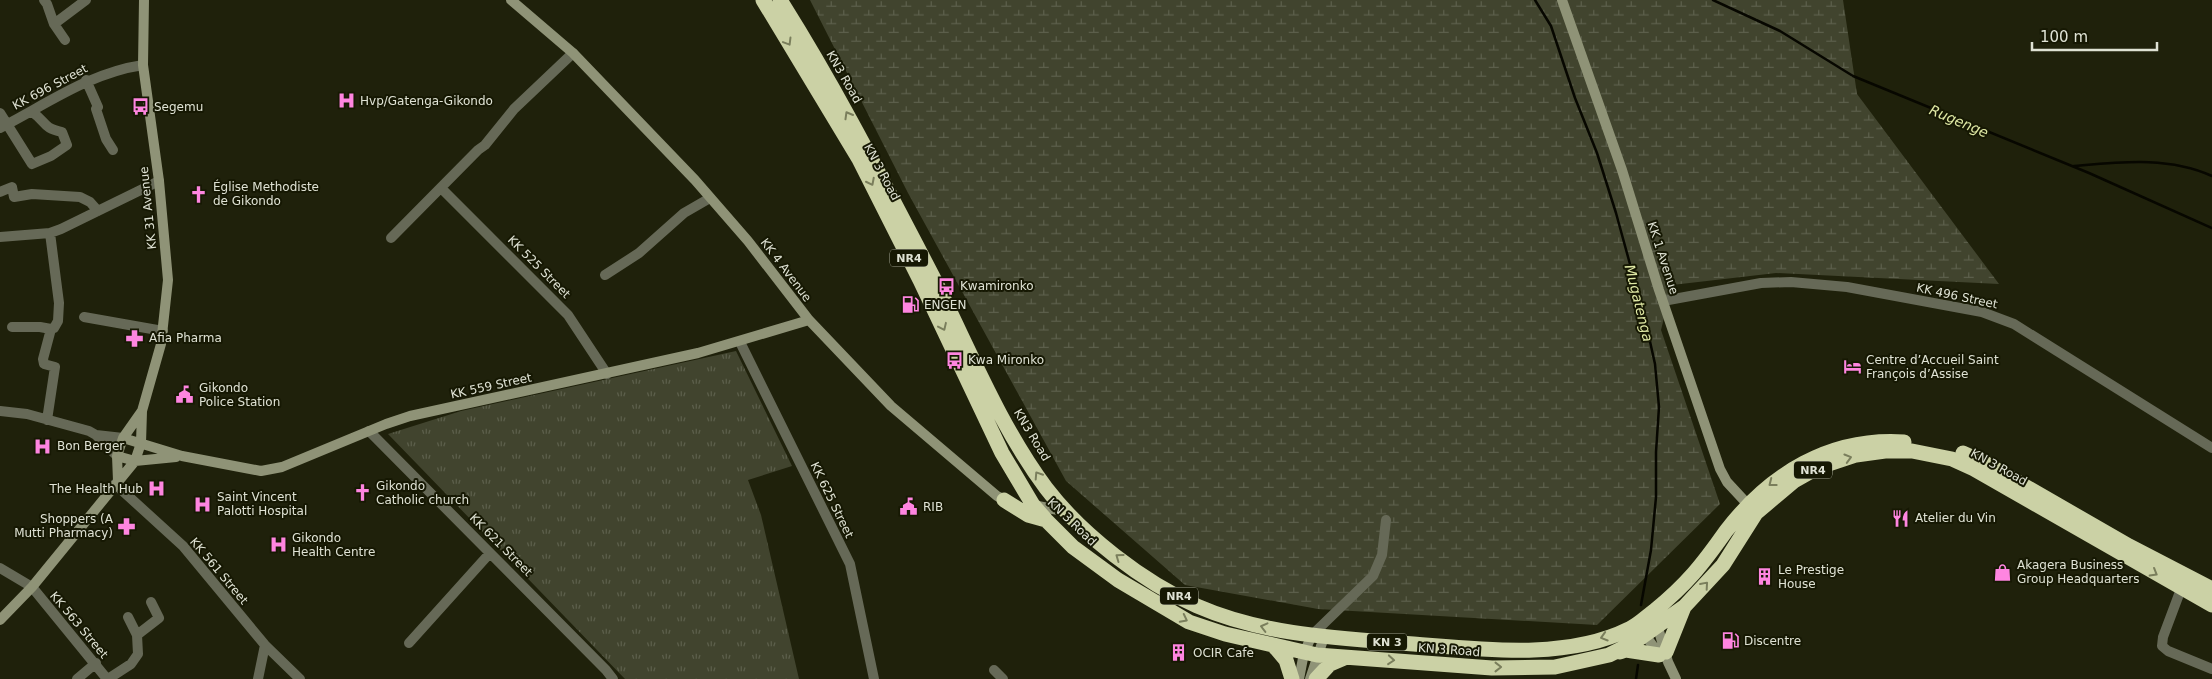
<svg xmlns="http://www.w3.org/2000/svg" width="2212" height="679" font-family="'DejaVu Sans',sans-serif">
  <defs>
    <pattern id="wetland-marsh" width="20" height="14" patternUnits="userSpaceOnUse" patternTransform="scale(1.25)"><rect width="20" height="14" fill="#41442e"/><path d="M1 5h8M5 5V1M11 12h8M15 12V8" fill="none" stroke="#5c5f4b"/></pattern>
    <pattern id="park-tufts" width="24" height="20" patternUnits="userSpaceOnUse" patternTransform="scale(1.25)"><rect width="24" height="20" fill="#41442e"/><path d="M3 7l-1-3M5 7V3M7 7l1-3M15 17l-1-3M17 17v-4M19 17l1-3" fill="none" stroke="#5c5f4b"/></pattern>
  </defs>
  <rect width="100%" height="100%" fill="#1f210b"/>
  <path fill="url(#wetland-marsh)" d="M810 0H1843L1857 94 1999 284 1776 273 1672 285 1661 330 1720 504 1597 625 1318 609 1185 585 1066 481 908 193Z"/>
  <path fill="url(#park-tufts)" d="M736 351 792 466 748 480 761 515 799 679H625L388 434 461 411Z"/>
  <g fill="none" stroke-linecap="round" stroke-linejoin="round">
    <path stroke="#070700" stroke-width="2.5" d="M1535 0 1551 26 1575 98 1597 153 1616 213 1645 319 1655 364 1659 407 1656 452V497L1651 550 1641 605
      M1713 0 1780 31 1853 76 2089 173 2212 228
      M2074 166C2120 162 2169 156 2212 176
      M1636 679 1638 665"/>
    <path stroke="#666957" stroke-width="10" d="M44 0 47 4 54 24 65 40
      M54 24 86 0
      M86 80 98 107 96 109 106 139 113 150
      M0 113 32 164 51 156 67 145 62 132C41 127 48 123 32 112
      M0 128C47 104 89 73 143 65
      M441 188 568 315 607 374
      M0 192 12 187 14 197 32 194 80 197 90 202 98 211
      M0 237 50 233 61 229 159 181
      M391 238 478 150 485 145 514 109 573 53
      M605 275 639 253 684 213 710 198
      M1663 301 1761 283 1791 282 1847 287 1982 312 2014 324 2212 448
      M84 317 163 331
      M12 327H40L51 329
      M740 342 850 564 874 679
      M0 411 27 414 89 431 96 435 117 456
      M47 420 55 367 44 364 43 359 51 329 54 328 58 321 59 303 50 233
      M369 431 606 670 613 679
      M96 435 123 438
      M115 484 183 546 265 645 300 679
      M0 568 32 587 107 679
      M2181 589 2163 637 2162 646 2168 651 2212 669
      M137 635 159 618 151 602
      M1312 635 1373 576 1382 555 1386 520
      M409 643 490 553
      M994 670 1003 679
      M77 679 96 663
      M108 679 131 664 138 654 137 635 128 617
      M258 679 265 645"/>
    <path stroke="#8f9377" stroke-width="10" d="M511 0 573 53 695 180 748 241 809 320 891 406 997 496 1009 502
      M1562 0 1622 170 1659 290 1720 469 1727 482 1752 509
      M123 438 182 456 261 471 282 467 386 424 410 416 698 353 809 320
      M117 456 135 461 176 457
      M118 481 117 456 123 438 142 411 161 344 168 280 159 181 143 65 144 0
      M1033 505 1068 512
      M0 620 32 587 135 461 141 443 142 411
      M1656 621 1668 662 1676 679
      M1640 632 1645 635 1661 657
      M1299 679 1304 653 1312 635
      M1310 679 1324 637"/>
    <path stroke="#cbd1a5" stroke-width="15" d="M763 0 859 159 920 280 1002 453 1033 505 1046 520 1073 547 1118 580 1189 622 1225 634 1317 655 1492 668 1555 667 1609 655 1633 643 1684 607 1723 565 1756 513 1794 481 1817 468 1856 455 1885 451H1912L1952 459 1974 469 2212 605
      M780 0C837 90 884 183 933 277 968 346 999 425 1046 488 1082 535 1143 582 1197 606 1261 634 1332 638 1401 643 1472 648 1563 662 1629 629 1638 625 1646 617 1654 611 1687 584 1702 565 1726 531 1770 474 1830 437 1904 442
      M1963 453 1983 462 2129 546 2212 589
      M1004 500 1028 515 1046 520
      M1274 646 1286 660 1292 679
      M1620 652 1626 650 1659 655
      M1666 652 1684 607
      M1316 679 1330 664 1344 658"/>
  </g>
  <defs><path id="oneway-chevron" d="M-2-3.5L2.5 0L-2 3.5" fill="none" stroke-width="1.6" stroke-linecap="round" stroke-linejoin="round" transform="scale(1.25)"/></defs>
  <g stroke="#7a7e5c">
    <use href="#oneway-chevron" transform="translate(788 42) rotate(59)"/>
    <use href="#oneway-chevron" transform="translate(848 115) rotate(-120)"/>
    <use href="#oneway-chevron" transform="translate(871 182) rotate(63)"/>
    <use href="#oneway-chevron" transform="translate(943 327) rotate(65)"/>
    <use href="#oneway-chevron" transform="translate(1848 458) rotate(-16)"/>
    <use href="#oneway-chevron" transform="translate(1038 475) rotate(-123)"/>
    <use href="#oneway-chevron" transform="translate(1772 483) rotate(142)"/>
    <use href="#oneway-chevron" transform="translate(1119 557) rotate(-144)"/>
    <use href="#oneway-chevron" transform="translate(2154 573) rotate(30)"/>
    <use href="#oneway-chevron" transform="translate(1705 585) rotate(-49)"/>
    <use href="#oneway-chevron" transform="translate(1184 619) rotate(27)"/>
    <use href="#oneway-chevron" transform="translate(1264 627) rotate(-166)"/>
    <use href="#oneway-chevron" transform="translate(1604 637) rotate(163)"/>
    <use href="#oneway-chevron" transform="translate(1391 660) rotate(5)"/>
    <use href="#oneway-chevron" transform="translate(1498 667)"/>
  </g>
  <defs>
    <symbol id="hospital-bare" viewBox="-9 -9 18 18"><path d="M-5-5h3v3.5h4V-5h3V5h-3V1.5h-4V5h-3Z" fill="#fe85e0" stroke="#161803" stroke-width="2.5" paint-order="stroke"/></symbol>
    <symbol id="bus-bare" viewBox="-9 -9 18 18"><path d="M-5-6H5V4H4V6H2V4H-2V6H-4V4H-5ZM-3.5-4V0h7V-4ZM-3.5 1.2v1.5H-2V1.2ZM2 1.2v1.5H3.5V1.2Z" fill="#fe85e0" stroke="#161803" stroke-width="2.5" paint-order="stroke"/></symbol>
    <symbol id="church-bare" viewBox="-9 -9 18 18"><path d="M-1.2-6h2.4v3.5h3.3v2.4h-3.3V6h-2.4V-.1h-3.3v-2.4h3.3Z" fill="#fe85e0" stroke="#161803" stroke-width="2.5" paint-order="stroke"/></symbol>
    <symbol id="fuel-bare" viewBox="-9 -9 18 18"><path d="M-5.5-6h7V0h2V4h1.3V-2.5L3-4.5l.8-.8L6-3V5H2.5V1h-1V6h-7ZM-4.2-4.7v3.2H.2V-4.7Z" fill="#fe85e0" stroke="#161803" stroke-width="2.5" paint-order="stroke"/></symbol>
    <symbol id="pharmacy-bare" viewBox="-9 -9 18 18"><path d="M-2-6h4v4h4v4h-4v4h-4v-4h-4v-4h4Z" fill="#fe85e0" stroke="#161803" stroke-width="2.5" paint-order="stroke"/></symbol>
    <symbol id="hotel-bare" viewBox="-9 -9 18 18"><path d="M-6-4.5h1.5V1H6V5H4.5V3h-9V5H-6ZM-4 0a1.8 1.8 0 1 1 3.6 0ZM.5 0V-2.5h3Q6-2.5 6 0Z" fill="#fe85e0" stroke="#161803" stroke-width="2.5" paint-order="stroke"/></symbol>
    <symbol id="civic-bare" viewBox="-9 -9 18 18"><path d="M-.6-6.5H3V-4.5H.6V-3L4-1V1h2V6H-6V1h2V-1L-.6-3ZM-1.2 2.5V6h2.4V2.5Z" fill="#fe85e0" stroke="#161803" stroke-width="2.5" paint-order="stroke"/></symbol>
    <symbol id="restaurant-bare" viewBox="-9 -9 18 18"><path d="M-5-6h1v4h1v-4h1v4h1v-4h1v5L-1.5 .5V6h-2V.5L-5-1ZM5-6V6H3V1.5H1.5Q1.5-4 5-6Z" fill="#fe85e0" stroke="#161803" stroke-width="2.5" paint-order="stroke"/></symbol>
    <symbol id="shop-bare" viewBox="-9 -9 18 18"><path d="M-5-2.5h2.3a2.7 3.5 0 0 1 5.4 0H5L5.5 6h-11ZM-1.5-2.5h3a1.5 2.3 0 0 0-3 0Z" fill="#fe85e0" stroke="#161803" stroke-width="2.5" paint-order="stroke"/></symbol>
    <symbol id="building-bare" viewBox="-9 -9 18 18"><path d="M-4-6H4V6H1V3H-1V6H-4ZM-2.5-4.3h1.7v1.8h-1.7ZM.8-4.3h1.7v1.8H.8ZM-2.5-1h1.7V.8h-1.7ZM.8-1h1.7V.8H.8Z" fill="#fe85e0" stroke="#161803" stroke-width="2.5" paint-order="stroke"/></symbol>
  </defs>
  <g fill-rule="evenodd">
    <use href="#hospital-bare" x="334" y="88" width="25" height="25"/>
    <use href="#bus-bare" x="128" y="94" width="25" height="25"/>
    <use href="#church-bare" x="186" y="182" width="25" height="25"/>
    <use href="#bus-bare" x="934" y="274" width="25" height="25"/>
    <use href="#fuel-bare" x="898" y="292" width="25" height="25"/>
    <use href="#pharmacy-bare" x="122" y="326" width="25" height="25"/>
    <use href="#bus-bare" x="942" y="348" width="25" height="25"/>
    <use href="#hotel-bare" x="1840" y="354" width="25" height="25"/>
    <use href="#civic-bare" x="172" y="382" width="25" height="25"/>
    <use href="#hospital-bare" x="30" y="434" width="25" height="25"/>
    <use href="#hospital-bare" x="144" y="476" width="25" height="25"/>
    <use href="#church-bare" x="350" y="480" width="25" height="25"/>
    <use href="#hospital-bare" x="190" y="492" width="25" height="25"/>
    <use href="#civic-bare" x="896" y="494" width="25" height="25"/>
    <use href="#restaurant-bare" x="1888" y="506" width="25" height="25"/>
    <use href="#pharmacy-bare" x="114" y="514" width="25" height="25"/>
    <use href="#hospital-bare" x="266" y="532" width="25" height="25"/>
    <use href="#shop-bare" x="1990" y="560" width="25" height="25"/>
    <use href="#building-bare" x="1752" y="564" width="25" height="25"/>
    <use href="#fuel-bare" x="1718" y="628" width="25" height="25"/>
    <use href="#building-bare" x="1166" y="640" width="25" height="25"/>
  </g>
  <g text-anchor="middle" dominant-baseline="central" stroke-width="4" stroke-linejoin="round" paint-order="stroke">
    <g fill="#161803" stroke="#a3a595" stroke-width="1">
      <rect x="890" y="249.5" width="38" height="17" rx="4"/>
      <rect x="1794" y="461.5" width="38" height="17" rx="4"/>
      <rect x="1160" y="587.5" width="38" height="17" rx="4"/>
      <rect x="1367" y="633.5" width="40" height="17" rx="4"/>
    </g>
    <g font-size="11" font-weight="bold" fill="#dfe2d4">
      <text x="909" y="258">NR4</text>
      <text x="1813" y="470">NR4</text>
      <text x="1179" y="596">NR4</text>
      <text x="1387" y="642">KN 3</text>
    </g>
    <g font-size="12" fill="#dfe2d4" stroke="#161803">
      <text transform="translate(844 77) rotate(60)">KN3 Road</text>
      <text transform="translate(50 87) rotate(-28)">KK 696 Street</text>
      <text transform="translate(882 172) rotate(62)">KN 3 Road</text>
      <text transform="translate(148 208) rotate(-96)">KK 31 Avenue</text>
      <text transform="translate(1663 258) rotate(72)">KK 1 Avenue</text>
      <text transform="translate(539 267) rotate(45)">KK 525 Street</text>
      <text transform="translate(786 270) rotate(53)">KK 4 Avenue</text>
      <text transform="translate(1957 296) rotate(12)">KK 496 Street</text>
      <text transform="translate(491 386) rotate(-12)">KK 559 Street</text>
      <text transform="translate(1032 435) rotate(59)">KN3 Road</text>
      <text transform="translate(1999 467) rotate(29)">KN 3 Road</text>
      <text transform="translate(832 500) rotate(64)">KK 625 Street</text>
      <text transform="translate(1072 522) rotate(44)">KN 3 Road</text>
      <text transform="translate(501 545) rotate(45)">KK 621 Street</text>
      <text transform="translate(219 571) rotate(50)">KK 561 Street</text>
      <text transform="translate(79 625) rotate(50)">KK 563 Street</text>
      <text transform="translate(1449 650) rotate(4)">KN 3 Road</text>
    </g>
    <g font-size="12" fill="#dfe2d4" stroke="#161803" text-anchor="start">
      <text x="360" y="101">Hvp/Gatenga-Gikondo</text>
      <text x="154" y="107">Segemu</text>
      <text x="213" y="187">Église Methodiste<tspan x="213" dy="14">de Gikondo</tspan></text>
      <text x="960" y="286">Kwamironko</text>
      <text x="924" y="305">ENGEN</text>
      <text x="149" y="338">Afia Pharma</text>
      <text x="968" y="360">Kwa Mironko</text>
      <text x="1866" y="360">Centre d’Accueil Saint<tspan x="1866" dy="14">François d’Assise</tspan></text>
      <text x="199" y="388">Gikondo<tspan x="199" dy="14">Police Station</tspan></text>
      <text x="57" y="446">Bon Berger</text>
      <text x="376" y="486">Gikondo<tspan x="376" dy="14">Catholic church</tspan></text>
      <text x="143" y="489" text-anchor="end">The Health Hub</text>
      <text x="217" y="497">Saint Vincent<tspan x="217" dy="14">Palotti Hospital</tspan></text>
      <text x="923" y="507">RIB</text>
      <text x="1915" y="518">Atelier du Vin</text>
      <text x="113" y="519" text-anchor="end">Shoppers (A<tspan x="113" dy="14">Mutti Pharmacy)</tspan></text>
      <text x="292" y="538">Gikondo<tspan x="292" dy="14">Health Centre</tspan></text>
      <text x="2017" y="565">Akagera Business<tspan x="2017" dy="14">Group Headquarters</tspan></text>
      <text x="1778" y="570">Le Prestige<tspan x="1778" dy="14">House</tspan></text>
      <text x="1744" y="641">Discentre</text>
      <text x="1193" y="653">OCIR Cafe</text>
    </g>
    <g font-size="14" font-style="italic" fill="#dfe8a4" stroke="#161803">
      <text transform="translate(1959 121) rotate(23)">Rugenge</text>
      <text transform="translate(1639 303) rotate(76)">Mugatenga</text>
    </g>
  </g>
  <path d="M2032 42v8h125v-8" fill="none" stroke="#dfe2d4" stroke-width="2.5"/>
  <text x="2040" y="42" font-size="15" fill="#dfe2d4" stroke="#161803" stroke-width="4" paint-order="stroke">100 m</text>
</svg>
